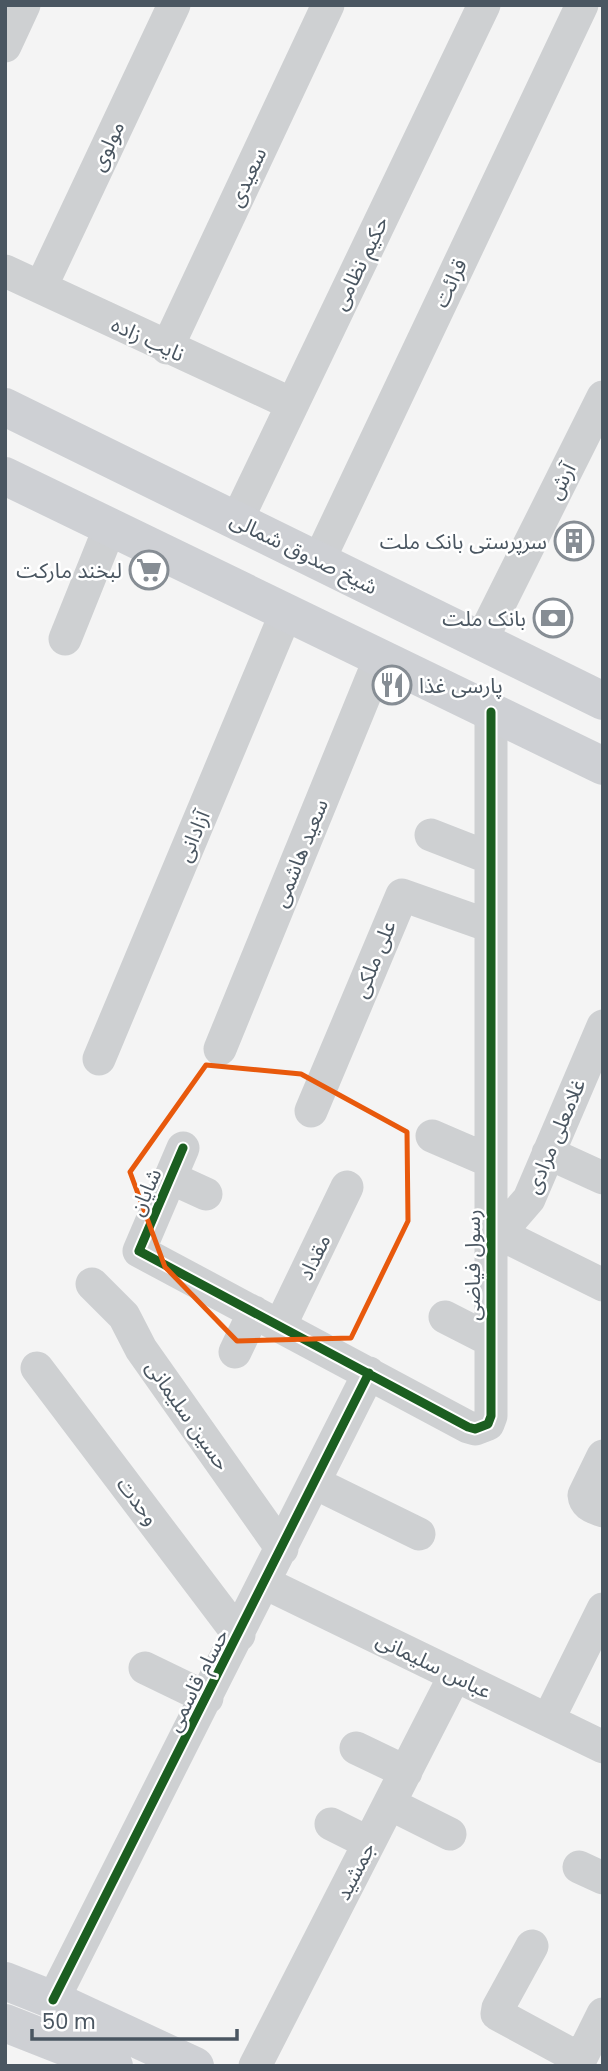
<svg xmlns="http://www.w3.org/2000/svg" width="608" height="2071" font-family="Poppins,'Noto Sans Arabic',sans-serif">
  <rect width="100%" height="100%" fill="#f4f4f4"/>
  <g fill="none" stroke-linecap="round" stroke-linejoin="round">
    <path stroke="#ced0d2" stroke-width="33" d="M5 46 24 5
      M5 271 292 404
      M41 287 174 5
      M167 348 328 5
      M237 520 484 5
      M319 560 582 5
      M65 639 110 527
      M481 641 603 397
      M431 835 490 858
      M220 1049 380 658
      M99 1059 286 613
      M311 1111 402 895 490 926
      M432 1136 490 1161
      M183 1148 139 1251 468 1427 475 1429 488 1424 491 1416V712
      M548 1153 603 1178
      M171 1178 206 1194
      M490 1229 510 1221 529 1199 603 1026
      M490 1229 603 1285
      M92 1284 124 1316 141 1349 282 1549
      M445 1317 490 1340
      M280 1326 347 1187
      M235 1352 254 1312
      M37 1368 239 1635
      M603 1456 584 1495C585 1506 594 1507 603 1511
      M315 1483 419 1534
      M265 1583 603 1747
      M145 1668 207 1698
      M548 1720 603 1609
      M356 1748 406 1772
      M390 1804 450 1834
      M331 1824 369 1843
      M579 1867 603 1878
      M532 1946 498 2008 497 2014 580 2059
      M53 2000 369 1373
      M255 2066 455 1675
      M577 2066 603 2014"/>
    <path stroke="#ced0d4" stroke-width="38" d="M5 407 603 701
      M5 476 603 766
      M5 1981 53 2000 195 2066
      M5 2023 114 2066"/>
    <defs>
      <path id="cycleway" d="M183 1148 139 1251 468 1427 475 1429 488 1424 491 1416V712
        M53 2000 369 1373"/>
    </defs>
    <use href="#cycleway" stroke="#fff" stroke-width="13"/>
    <use href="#cycleway" stroke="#1b5e20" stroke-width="9"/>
  </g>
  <path fill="none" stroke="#e8590c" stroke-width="5" stroke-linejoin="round" d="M206 1065 301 1074 407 1132 408 1221 351 1338 237 1341 165 1267 130 1172Z"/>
  <defs>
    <symbol id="building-ring" viewBox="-11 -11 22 22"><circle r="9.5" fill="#fff" stroke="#868d94" stroke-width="1.5"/><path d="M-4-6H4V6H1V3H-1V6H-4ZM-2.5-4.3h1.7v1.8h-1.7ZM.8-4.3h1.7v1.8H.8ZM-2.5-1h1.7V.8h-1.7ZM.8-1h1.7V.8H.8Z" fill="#868d94"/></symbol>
    <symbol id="supermarket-ring" viewBox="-11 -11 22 22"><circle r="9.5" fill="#fff" stroke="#868d94" stroke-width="1.5"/><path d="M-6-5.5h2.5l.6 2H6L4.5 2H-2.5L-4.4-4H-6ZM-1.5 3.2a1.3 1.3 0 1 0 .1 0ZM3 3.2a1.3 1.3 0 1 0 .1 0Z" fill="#868d94"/></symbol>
    <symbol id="bank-ring" viewBox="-11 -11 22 22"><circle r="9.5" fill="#fff" stroke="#868d94" stroke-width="1.5"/><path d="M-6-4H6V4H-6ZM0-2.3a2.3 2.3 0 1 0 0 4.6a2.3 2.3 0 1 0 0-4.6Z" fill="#868d94"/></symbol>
    <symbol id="restaurant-ring" viewBox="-11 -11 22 22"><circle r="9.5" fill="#fff" stroke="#868d94" stroke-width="1.5"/><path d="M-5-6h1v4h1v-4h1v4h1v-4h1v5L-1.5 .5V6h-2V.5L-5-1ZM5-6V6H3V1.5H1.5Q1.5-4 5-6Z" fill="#868d94"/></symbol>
  </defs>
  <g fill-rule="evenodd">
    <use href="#building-ring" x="552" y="519" width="44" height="44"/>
    <use href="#supermarket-ring" x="127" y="548" width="44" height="44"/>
    <use href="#bank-ring" x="531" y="596" width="44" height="44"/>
    <use href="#restaurant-ring" x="370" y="663" width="44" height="44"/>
  </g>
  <g text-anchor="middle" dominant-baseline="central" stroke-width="5" stroke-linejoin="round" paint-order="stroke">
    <g font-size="21" fill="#4a5661" stroke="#fff">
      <text transform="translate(107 146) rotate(-65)">مولوی</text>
      <text transform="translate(247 177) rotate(-65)">سعیدی</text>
      <text transform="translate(360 263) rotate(-64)">حکیم نظامی</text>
      <text transform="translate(450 283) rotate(-65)">قرائت</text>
      <text transform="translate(148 339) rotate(25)">نایب زاده</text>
      <text transform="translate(561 481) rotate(-63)">آرش</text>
      <text transform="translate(304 553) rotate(26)">شیخ صدوق شمالی</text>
      <text transform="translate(193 836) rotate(-67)">آزادانی</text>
      <text transform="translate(300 853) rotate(-68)">سعید هاشمی</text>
      <text transform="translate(374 959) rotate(-68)">علی ملکی</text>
      <text transform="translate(555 1136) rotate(-67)">غلامعلی مرادی</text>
      <text transform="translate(145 1192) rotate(-66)">شایان</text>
      <text transform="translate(314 1257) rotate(-64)">مقداد</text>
      <text transform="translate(472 1265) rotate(-90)">رسول فیاضی</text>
      <text transform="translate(188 1415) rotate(55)">حسین سلیمانی</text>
      <text transform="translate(138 1501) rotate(53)">وحدت</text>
      <text transform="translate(434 1665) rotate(26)">عباس سلیمانی</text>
      <text transform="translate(197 1680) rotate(-63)">حسام قاسمی</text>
      <text transform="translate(355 1871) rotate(-63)">جمشید</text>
    </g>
    <g font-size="21" fill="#4a5661" stroke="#fff" text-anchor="end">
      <text x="547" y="541">سرپرستی بانک ملت</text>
      <text x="122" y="570">لبخند مارکت</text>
      <text x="526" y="618">بانک ملت</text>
      <text x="419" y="685" text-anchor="start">پارسی غذا</text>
    </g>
  </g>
  <rect width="608" height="2071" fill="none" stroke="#4a5661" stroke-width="14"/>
  <path d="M32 2029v10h205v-10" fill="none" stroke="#4a5661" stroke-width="3.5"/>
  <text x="42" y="2029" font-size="21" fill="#4a5661" stroke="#ffffff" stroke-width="5" paint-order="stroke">50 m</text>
</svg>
